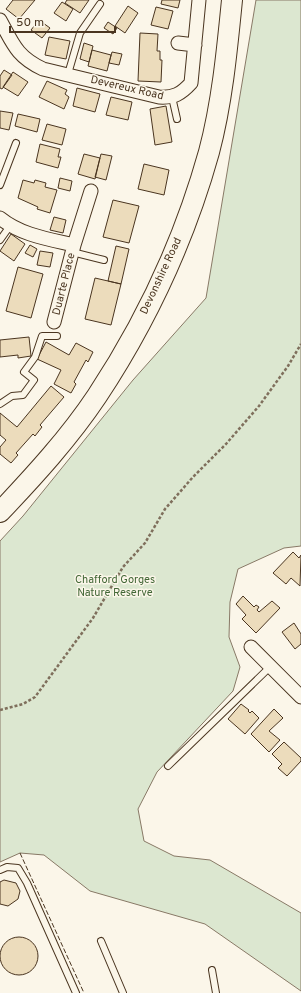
<svg xmlns="http://www.w3.org/2000/svg" width="301" height="993" font-family="Overpass,sans-serif">
  <rect width="100%" height="100%" fill="#fbf6e9"/>
  <path fill="#dce7d0" stroke="#887966" d="M256 0H301V546L284 548 238 569 230 602 229 637 240 667 233 691 157 772 138 809 144 841 174 856 210 860 301 913V991L205 924 90 891 44 855 20 853 0 862V541L23 516 133 380 206 298Z"/>
  <path fill="#ecdcbc" stroke="#4a3520" d="M13 0H35L19 19 6 9Z
    M67 0H89L80 13 65 3Z
    M162 0H180L178 8 161 4Z
    M62 2 73 9 66 21 54 13Z
    M128 6 138 13 125 33 115 26Z
    M156 7 173 11 168 29 151 25Z
    M39 20 50 28 42 38 31 30Z
    M108 22 117 28 113 34 104 28Z
    M140 33 158 34 157 51H160V60H162L161 82 138 81Z
    M49 37 70 41 66 59 45 55Z
    M84 43 93 46 89 62 80 59Z
    M92 50 111 55 107 71 88 66Z
    M112 52 122 54 119 65 109 63Z
    M4 70 12 75 2 89 0 88V76Z
    M13 72 28 82 18 96 3 87Z
    M47 81 67 90 65 94 69 97 64 109 39 97Z
    M77 88 100 94 95 112 73 106Z
    M111 97 132 102 128 120 106 115Z
    M166 106 172 142 155 145 150 109Z
    M0 111 13 113 9 130 0 128Z
    M18 114 40 119 37 132 15 126Z
    M47 124 66 129 62 145 42 140Z
    M40 144 60 149 58 157H61L58 168 36 162Z
    M84 154 100 158 95 179 78 174Z
    M101 154 112 156 106 180 95 177Z
    M144 164 169 170 164 195 138 189Z
    M60 178 72 181 70 191 58 188Z
    M23 180 34 183 35 180 46 183 45 187 57 190 50 213 37 209 38 207 18 198Z
    M113 200 139 206 129 243 103 237Z
    M54 217 66 220 63 233 50 230Z
    M11 234 25 244 14 261 0 251Z
    M30 245 37 249 33 257 25 253Z
    M116 246 129 249 121 284 108 281Z
    M40 251 53 253 50 267 37 265Z
    M18 267 43 274 31 318 6 311Z
    M95 278 121 284 111 325 85 319Z
    M29 337 31 356 18 358V355L0 357V340Z
    M46 342 69 355 76 343 93 352 88 362 86 360 74 382 76 384 71 393 54 384 61 370 37 359Z
    M51 386 64 397 40 425 42 427 35 436 33 434 16 453 18 455 11 463 0 454V447L6 440 0 435V413L17 427Z
    M293 552 299 558 301 555 300 586 291 578 286 584 273 573Z
    M243 596 254 607 256 605 259 607 257 610 259 612 272 601 280 608 256 633 242 619 246 615 236 604Z
    M294 623 301 634V644L295 649 282 632Z
    M241 704 249 710 248 711 250 713 252 711 259 718 245 734 228 719Z
    M274 709 283 718 269 731 280 740 269 752 251 734Z
    M284 742 301 758V761L287 776 278 768 282 764 272 754Z
    M4 880 16 883 20 891 18 899 8 906 0 904V882Z
    M0 956a19 19 0 1 1 38 0a19 19 0 1 1-38 0Z"/>
  <g fill="none" stroke-linecap="round" stroke-linejoin="round">
    <defs>
      <path id="lane" d="M68 74 80 33 100 4
        M172 97 177 119
        M0 185 16 143
        M0 240 10 226
        M72 252 104 260
        M0 404 12 396 23 395 34 380 24 372 35 357 42 336H57
        M168 766 270 667
        M0 870 7 867 18 868 27 883 76 993
        M101 941 123 993
        M212 970 216 993"/>
      <path id="street" d="M0 20C13 44 17 57 43 69L159 97C174 98 181 94 191 83L199 0
        M178 43 195 45
        M0 218C21 235 48 239 74 245
        M54 322 74 245 91 191
        M251 647 301 697"/>
      <path id="primary" d="M0 512C34 476 69 438 97 396 146 322 185 238 209 152 222 103 227 51 232 0"/>
    </defs>
    <use href="#lane" stroke="#4a3520" stroke-width="8"/>
    <use href="#street" stroke="#4a3520" stroke-width="15"/>
    <use href="#primary" stroke="#4a3520" stroke-width="22"/>
    <path stroke="#7f6f5c" stroke-width="2.5" stroke-dasharray="3 2" stroke-linecap="butt" d="M0 710 23 704 35 697 93 618 123 567 145 543 165 509 193 477 226 444 259 406 288 366 301 344"/>
    <use href="#lane" stroke="#fbf6e9" stroke-width="6"/>
    <use href="#street" stroke="#fbf6e9" stroke-width="13"/>
    <use href="#primary" stroke="#fbf6e9" stroke-width="20"/>
    <path stroke="#4a3520" stroke-width="1" stroke-dasharray="5 2" stroke-linecap="butt" d="M20 853 84 993"/>
  </g>
  <g text-anchor="middle" dominant-baseline="central" stroke-width="3" stroke-linejoin="round" paint-order="stroke">
    <g font-size="11" fill="#4a3520" stroke="#fbf6e9">
      <text transform="translate(127 88) rotate(13)">Devereux Road</text>
      <text transform="translate(161 276) rotate(-65)">Devonshire Road</text>
      <text transform="translate(64 284) rotate(-76)">Duarte Place</text>
    </g>
    <g font-size="11" fill="#436837" stroke="#fbf6e9">
      <text x="115" y="580">Chafford Gorges<tspan x="115" dy="13">Nature Reserve</tspan></text>
    </g>
  </g>
  <path d="M10 26v6h105v-6" fill="none" stroke="#4a3520" stroke-width="2"/>
  <text x="16" y="26" font-size="12" fill="#4a3520" stroke="#fbf6e9" stroke-width="3" paint-order="stroke">50 m</text>
</svg>
